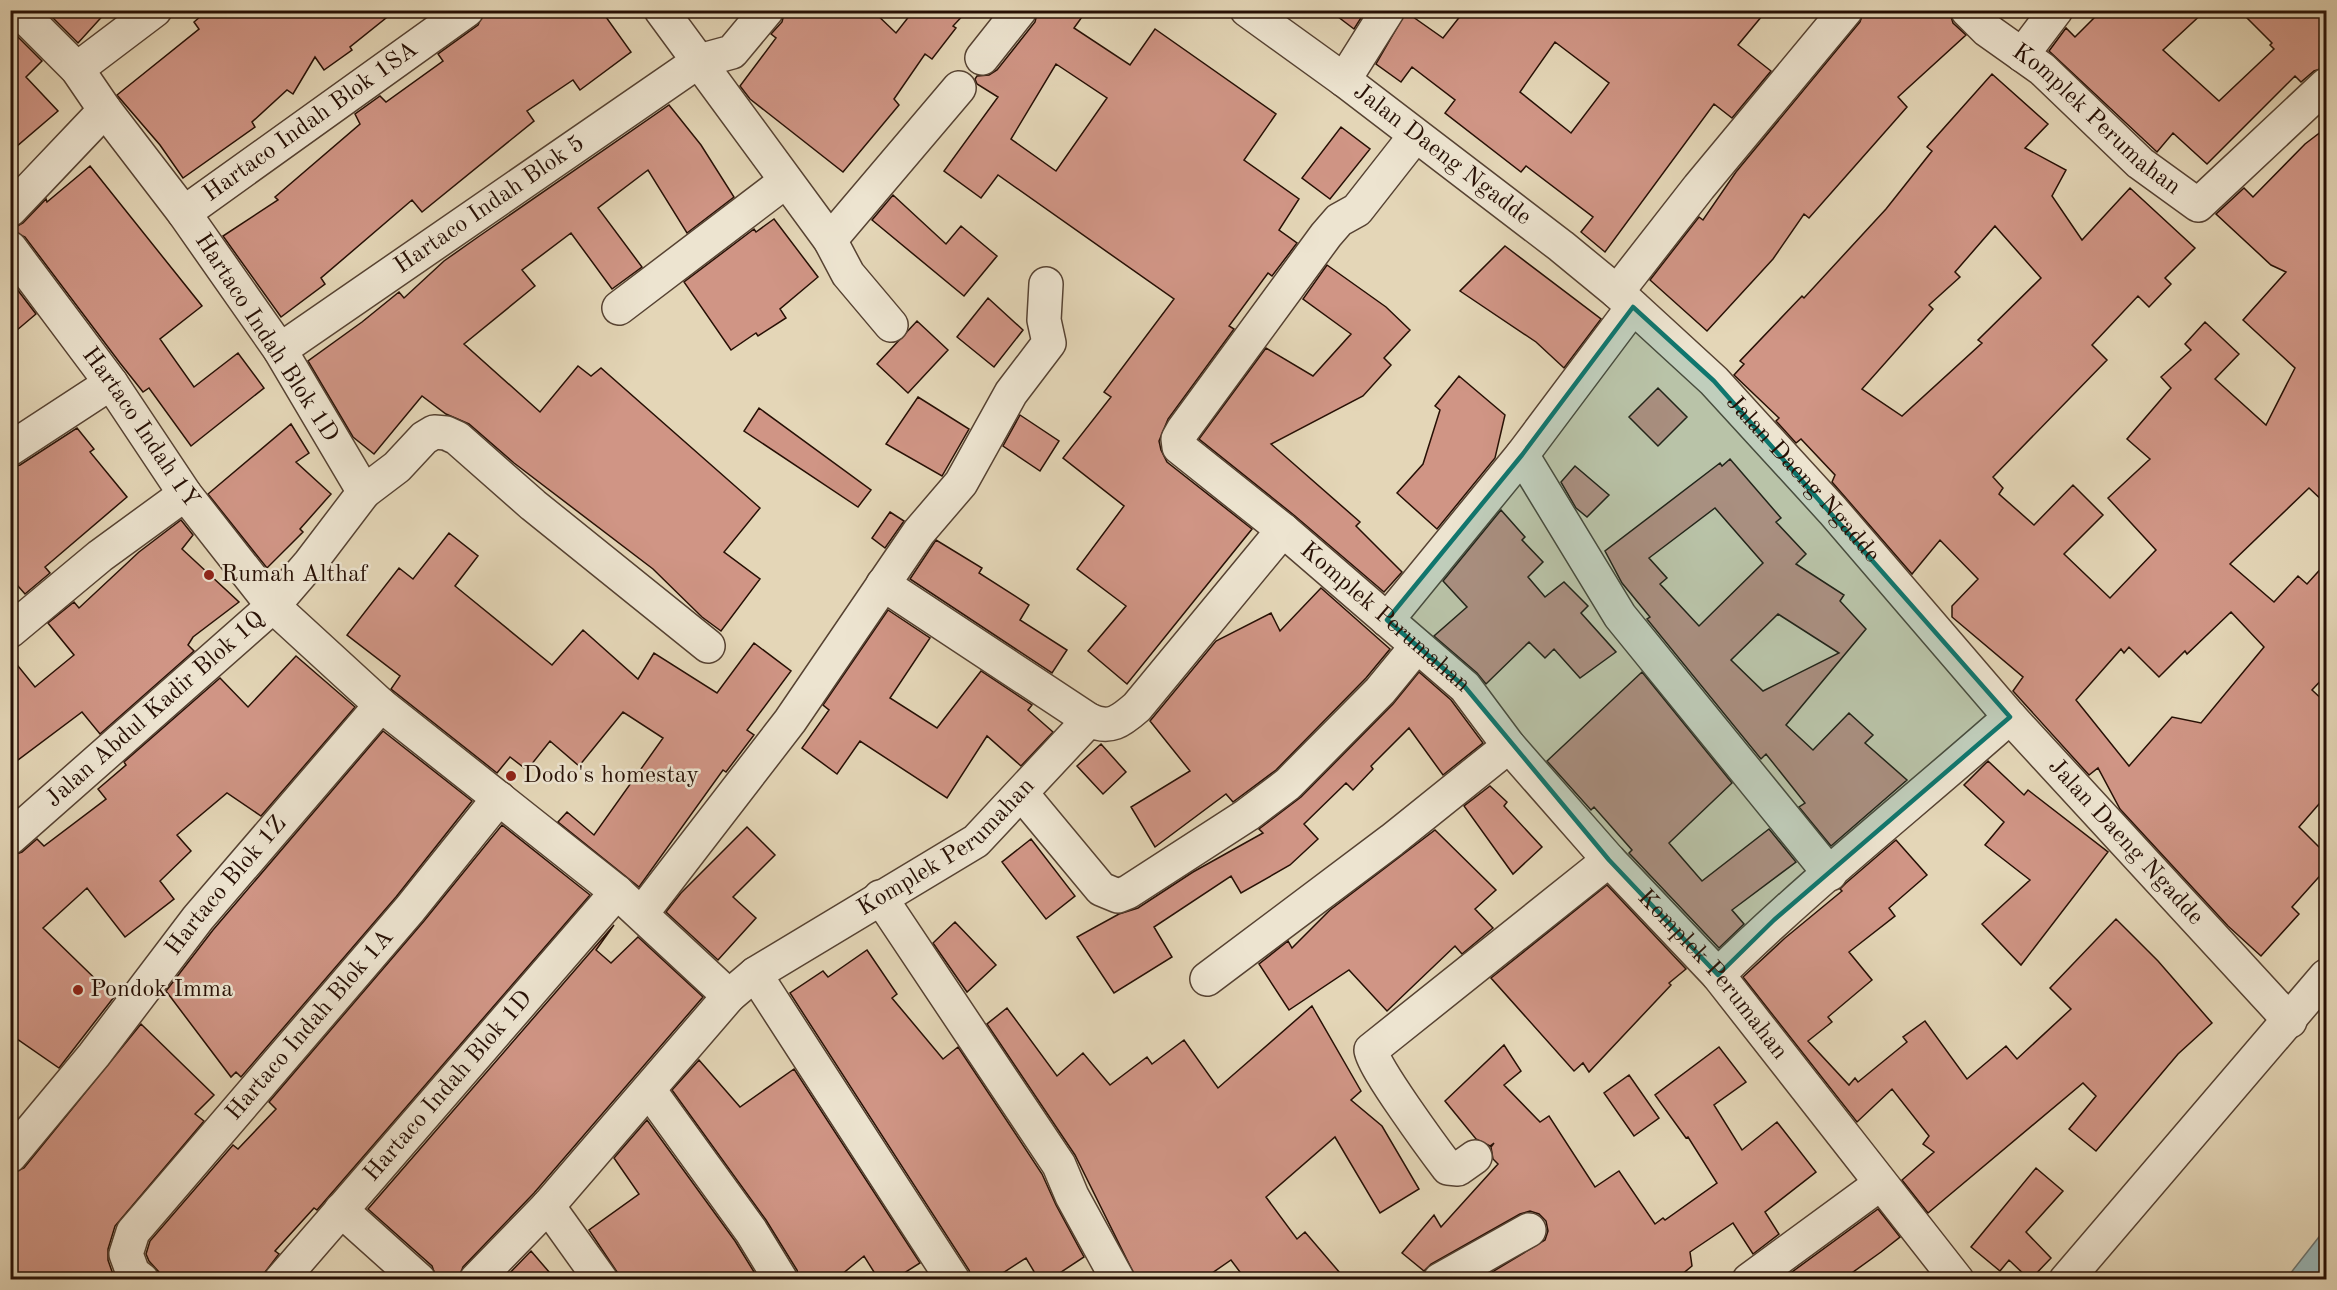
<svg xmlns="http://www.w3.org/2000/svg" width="2337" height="1290" font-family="'Old Standard TT',serif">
  <rect width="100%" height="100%" fill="#e4d6b7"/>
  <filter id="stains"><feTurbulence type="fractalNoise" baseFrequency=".00333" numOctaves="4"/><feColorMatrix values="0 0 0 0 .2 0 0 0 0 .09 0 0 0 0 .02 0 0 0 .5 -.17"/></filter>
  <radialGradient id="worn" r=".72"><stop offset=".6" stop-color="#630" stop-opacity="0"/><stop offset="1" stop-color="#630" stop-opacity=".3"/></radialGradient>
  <path fill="#99b7b8" stroke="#6b7470" stroke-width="1.5" d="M2326 1228V1279H2286Z"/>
  <path fill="#d09585" stroke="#271005" stroke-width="1.5" fill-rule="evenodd" d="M45 10H108L78 43Z
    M208 10H396L350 47 352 50 324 70 315 57 293 94 287 90 252 122 255 127 183 178 160 145 117 95 199 29 194 22Z
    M485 10H601L631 52 580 90 573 80 527 111 534 121 422 212 412 200 321 278 325 284 281 317 223 236 278 200 275 197 360 124 355 114 380 96 386 102 443 61 438 54 478 25Z
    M785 10H872L896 33 914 10H968L953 26 956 28 932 59 925 54 894 99 899 105 843 172 750 99 740 86 776 38 771 34 782 22Z
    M1038 10H1087L1074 28 1130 65 1155 29 1276 114 1244 160 1299 199 1279 230 1297 243 1272 276 1268 273 1229 326 1234 329 1168 419 1159 441 1161 450 1167 462 1252 529 1127 684 1088 651 1126 606 1077 569 1124 506 1063 458 1111 397 1104 392 1174 299 998 175 981 198 944 171 998 97 977 84 975 79 977 76 989 75 997 70 1035 22ZM1056 64 1107 98 1056 171 1011 139Z
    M1329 10H1366L1354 29Z
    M1465 10H1767L1738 45 1771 71 1732 118 1714 104 1605 252 1581 232 1593 217 1526 166 1521 172 1445 113 1455 100 1412 67 1401 82 1376 64 1406 12 1443 38ZM1555 42 1609 83 1571 133 1520 92Z
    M1864 10H1949L1953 23 1966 35 1898 97 1907 107 1809 218 1804 214 1773 259 1707 331 1650 280 1699 217 1703 220 1736 172 1860 22Z
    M2102 10H2206L2163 50 2219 101 2274 49 2270 45 2272 43 2239 10H2326V67L2314 71 2301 82 2295 76 2207 164 2173 133 2157 152 2049 51 2066 28 2075 37Z
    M10 29 42 61 26 77 58 111 10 152Z
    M1992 74 2048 124 2025 148 2066 170 2052 196 2082 240 2130 188 2195 248 2165 278 2171 284 2149 307 2138 296 2092 345 2107 360 1993 477 2003 488 1999 494 2034 525 2073 485 2103 515 2064 554 2110 598 2156 550 2108 498 2150 459 2127 439 2171 388 2161 377 2191 350 2185 344 2205 322 2239 354 2215 379 2266 425 2295 368 2243 320 2286 272 2271 265 2216 214 2244 188 2253 197 2305 144 2326 128V504L2309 488 2230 564 2274 602 2298 576 2307 584 2326 563V675L2312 690 2326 703V796L2299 827 2326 854V869L2292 907 2299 914 2261 956 2228 926 2120 809 2098 768 2089 775 2013 691 2023 677 1952 617V606L1978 579 1940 540 1912 574 1832 482 1835 475 1801 439 1796 443 1776 421 1779 418 1734 375 1744 364 1740 361 1802 296 1804 298 1886 209 1932 151 1927 147ZM1995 226 2041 278 1978 340 1982 343 1902 416 1862 389 1933 309 1929 305 1960 277 1955 272ZM2231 612 2264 647 2201 723 2172 717 2129 766 2076 700 2121 649 2124 653 2129 647 2159 677 2185 651 2187 654Z
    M669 105 701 145 734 197 687 233 648 170 598 208 642 267 612 289 571 233 522 270 535 286 464 344 540 412 578 366 591 376 601 368 760 508 724 552 760 579 721 631 702 617 653 569 514 463 469 424 446 414 422 396 374 454 353 437 308 361 362 322 399 292 404 298 444 261 478 237Z
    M1341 127 1370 149 1330 199 1302 178Z
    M90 166 202 306 160 339 194 387 238 353 264 388 191 446 149 388 143 392 120 363 25 237 10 230 23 223 46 199 47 202Z
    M893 195 946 244 961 226 997 256 964 296 872 220Z
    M774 219 818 277 780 309 786 318 758 336 756 333 731 350 684 282 754 229 756 232Z
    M1505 246 1601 319 1564 368 1536 342 1460 291Z
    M1327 265 1386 307 1410 330 1384 358 1391 365 1363 396 1271 444 1360 522 1356 526 1402 572 1384 592 1295 516 1199 439 1266 348 1313 376 1351 334 1303 299Z
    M10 280 36 314 10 336Z
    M988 298 1023 330 994 367 957 337Z
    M917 321 948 350 908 393 877 364Z
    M1459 376 1505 415 1495 458 1437 529 1397 493 1423 464 1440 410 1435 406Z
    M1658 388 1687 417 1658 446 1629 417Z
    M918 397 969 429 942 476 886 444Z
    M759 408 871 490 858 507 744 431Z
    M1020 415 1059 441 1040 471 1003 446Z
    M291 424 309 453 296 462 331 494 300 529 303 532 267 568 208 494Z
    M77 428 94 449 90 452 127 497 45 567 50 573 25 594 10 577V468L20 465Z
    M1730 459 1781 518 1776 522 1806 554 1796 564 1844 595 1840 601 1866 629 1786 725 1813 750 1849 713 1873 735 1865 743 1907 780 1831 846 1799 807 1805 803 1766 754 1761 759 1647 619 1650 617 1622 583 1605 551 1720 463 1722 466ZM1715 508 1763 563 1699 626 1660 584 1667 578 1649 558ZM1778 614 1839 653 1763 691 1731 660Z
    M1575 466 1609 495 1587 517 1576 508 1561 482Z
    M1501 510 1525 537 1522 540 1543 562 1528 577 1545 597 1564 582 1588 606 1581 613 1616 652 1580 678 1554 649 1545 658 1529 642 1486 684 1477 673 1434 636 1467 607 1443 581Z
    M890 512 904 521 885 548 872 538Z
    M181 520 193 535 182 549 239 602 193 637 188 645 194 651 100 734 82 712 10 766V656L35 687 74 655 48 623 74 602 79 608 139 552Z
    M449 533 478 556 455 586 552 665 583 630 638 679 654 653 717 693 754 643 791 671 747 730 754 735 726 772 723 770 639 887 558 822 567 812 594 835 663 738 623 712 579 766 550 741 527 770 510 757 497 773 391 689 400 676 347 635 399 568 413 579Z
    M936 540 982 568 979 573 1029 605 1020 620 1067 650 1052 673 910 579Z
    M1321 588 1390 649 1366 678 1276 770 1233 802 1226 794 1155 847 1131 807 1190 771 1150 721 1216 641 1271 613 1280 631Z
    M888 610 930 638 890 698 937 728 981 671 1032 705 1028 710 1053 732 1021 766 987 736 947 798 860 741 837 774 802 748 829 710 823 705Z
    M296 656 355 707 261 816 227 793 177 835 191 851 160 881 174 899 125 937 87 888 43 928 114 997 59 1068 10 1034V856L22 852 37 839 44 846 106 799 98 789 126 765 124 762 220 678 248 707Z
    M1419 672 1451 700 1483 743 1443 775 1409 728 1371 766 1373 769 1353 790 1346 783 1304 824 1318 839 1290 865 1241 893 1231 876 1154 927 1172 957 1114 993 1077 937 1119 914 1138 908 1193 872 1263 833 1259 829 1301 797 1393 704Z
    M1642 672 1732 783 1669 843 1702 881 1769 829 1796 862 1732 910 1744 924 1719 948 1629 853 1632 850 1594 807 1591 810 1547 761Z
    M383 731 472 801 396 897 241 1077 236 1072 231 1077 166 991 213 930Z
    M1101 744 1126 772 1103 794 1077 766Z
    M1988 761 2024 795 2028 790 2108 852 2021 965 1982 924 2030 880 1985 845 2004 822 1964 785Z
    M1490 786 1507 802 1504 806 1542 847 1513 874 1464 806Z
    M502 825 590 895 317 1210 314 1208 275 1251 279 1254 259 1280H160L159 1272 149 1261 146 1254 150 1241 233 1145 238 1149 276 1109 269 1102 424 921Z
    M747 827 775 855 733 897 756 918 718 960 666 912 681 893Z
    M1435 830 1496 890 1475 909 1493 928 1462 954 1455 946 1387 1011 1349 970 1289 1010 1259 964 1288 941 1292 948 1330 910Z
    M1031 839 1075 896 1046 919 1002 862Z
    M1896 840 1927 875 1889 908 1895 916 1849 952 1872 980 1828 1017 1832 1022 1808 1041 1849 1085 1855 1078 1858 1082 1907 1042 1903 1037 1925 1021 1967 1079 2006 1046 2017 1059 2071 1009 2050 988 2116 919 2158 961 2212 1023 2178 1054 2096 1151 2069 1129 2096 1096 2083 1083 1928 1213 1902 1180 1934 1152 1923 1144 1929 1136 1892 1089 1857 1122 1743 977 1785 938 1842 891 1840 889 1846 883Z
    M1607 885 1686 969 1669 983 1671 985 1589 1072 1583 1063 1574 1071 1491 978Z
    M955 922 996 965 967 992 933 943Z
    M614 925 596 950 611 963 638 937 703 997 534 1193 463 1267 458 1280H437L432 1266 368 1209Z
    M867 950 897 994 892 998 943 1059 958 1047 1042 1174 1056 1205 1084 1257 1049 1280H1039L1026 1258 992 1280H972L969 1270 790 993 823 971 828 977Z
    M1312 1006 1361 1091 1351 1100 1382 1126 1419 1189 1380 1213 1335 1137 1266 1197 1297 1239 1305 1232 1346 1280H1246L1231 1260 1202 1280H1137L1075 1155 987 1024 1007 1008 1057 1076 1083 1053 1110 1085 1147 1057 1152 1064 1184 1040 1218 1088Z
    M141 1024 214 1095 195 1114 204 1121 115 1226 108 1249V1260L115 1280H10V1174L24 1168Z
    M1504 1045 1521 1071 1504 1085 1540 1122 1549 1116 1595 1187 1619 1171 1655 1224 1663 1218 1665 1220 1717 1183 1688 1137 1686 1138 1655 1095 1719 1047 1746 1082 1714 1105 1742 1150 1777 1122 1816 1172 1765 1212 1779 1234 1753 1254 1733 1223 1690 1252 1692 1266 1675 1280H1479L1545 1240 1548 1231 1546 1221 1539 1214 1530 1211 1520 1214 1431 1264 1424 1271 1402 1253 1434 1215 1441 1227 1498 1164 1493 1159 1491 1147 1494 1143 1490 1146 1476 1139 1445 1101Z
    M699 1060 740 1107 794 1069 920 1263 893 1280H879L864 1256 835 1280H800L797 1270 766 1220 672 1090Z
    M1629 1075 1659 1118 1634 1136 1604 1093Z
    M647 1120 735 1241 759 1280H623L617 1272 589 1230 639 1194 614 1158Z
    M2036 1168 2063 1191 2026 1232 2051 1258 2030 1280 2009 1260 2000 1271 1971 1247Z
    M1878 1209 1900 1237 1881 1252 1842 1280H1781Z
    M531 1251 556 1280H503Z"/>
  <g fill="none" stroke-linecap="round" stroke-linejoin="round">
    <defs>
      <g id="street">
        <path d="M661 10 830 240 848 274 891 325"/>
        <path id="s1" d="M1247 10 1344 80 1561 246 1617 292 1714 381 1833 511 2010 717 2290 1021"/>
        <path id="s2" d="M1967 10 1987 30 2042 69 2140 163 2198 205 2326 85"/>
        <path d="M2022 55 2056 10"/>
        <path d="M982 58 1020 10"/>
        <path d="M77 69 155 10"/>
        <path d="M1344 80 1388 10"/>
        <path id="s3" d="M1415 136 1357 210 1339 220 1326 235 1183 430 1178 439 1179 447 1283 530 1465 687 1509 746 1609 860 1718 975 1957 1280"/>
        <path d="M10 210 105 110"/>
        <path id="s4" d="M184 213 467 10"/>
        <path d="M830 240 959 88"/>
        <path id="s5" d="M10 248 111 383 185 494 273 606 381 705 617 892 729 996"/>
        <path d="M1617 292 1699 187 1846 10"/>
        <path d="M619 308 786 181"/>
        <path id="s6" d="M280 350 699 61 732 52 767 10"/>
        <path d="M10 449 111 383"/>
        <path d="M1522 455 1620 616 1830 874"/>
        <path d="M364 492 397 467 424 438 434 432 446 433 457 438 533 505 708 646"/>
        <path d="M883 584 1089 720"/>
        <path d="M1387 620 1522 455 1633 307"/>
        <path d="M10 631 100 556 185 494"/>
        <path d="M1022 794 1101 889 1118 896 1128 892 1247 815 1288 784 1380 691 1417 646"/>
        <path id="s7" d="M10 838 273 606 310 563 364 492 280 350 184 213 105 110 77 69 18 10"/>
        <path d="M880 897 1059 1165 1072 1196 1118 1280"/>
        <path d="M642 913 790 721 919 532 961 483 1011 393 1049 343 1044 320 1046 284"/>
        <path d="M755 974 953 1280"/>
        <path d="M1718 975C1810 884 1913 803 2010 717"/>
        <path d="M1207 979 1392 840 1509 746"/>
        <path d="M649 1090 751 1231 781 1280"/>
        <path id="s8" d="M10 1156 94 1055 198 918 381 705"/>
        <path d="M1475 1157 1458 1169 1448 1168C1435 1151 1371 1064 1371 1050L1609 860"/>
        <path d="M548 1206 601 1280"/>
        <path d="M341 1210 419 1280"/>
        <path id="s9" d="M142 1280 133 1273 126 1254 133 1232 410 909 499 798"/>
        <path id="s10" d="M281 1280 617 892"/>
        <path id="s11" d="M476 1280 548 1206 729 996 755 974 976 841 1089 720C1110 730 1121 721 1137 707L1283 530"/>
        <path d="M1440 1280 1529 1230"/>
        <path d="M1749 1280 1880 1184"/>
        <path d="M2066 1280 2326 976"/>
      </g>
    </defs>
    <use href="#street" stroke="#564232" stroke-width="36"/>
    <use href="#street" stroke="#ede4d0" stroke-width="33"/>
  </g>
  <path fill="#0f766e" fill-opacity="0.2" stroke="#0f766e" stroke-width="4.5" stroke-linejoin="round" d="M1633 307 1714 381 2010 717 1774 920 1718 975 1609 860 1465 687 1387 620 1522 455Z"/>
  <g fill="#8f2418" stroke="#ede4d0" stroke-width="2">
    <circle cx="209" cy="575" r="6"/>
    <circle cx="511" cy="776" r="6"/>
    <circle cx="78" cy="990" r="6"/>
  </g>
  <g text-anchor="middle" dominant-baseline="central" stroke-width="5" stroke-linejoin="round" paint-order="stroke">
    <g font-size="24" fill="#271005" stroke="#ede4d0">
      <text stroke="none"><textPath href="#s2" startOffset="170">Komplek Perumahan</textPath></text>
      <text stroke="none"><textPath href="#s4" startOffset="156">Hartaco Indah Blok 1SA</textPath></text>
      <text stroke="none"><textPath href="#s1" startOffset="243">Jalan Daeng Ngadde</textPath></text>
      <text stroke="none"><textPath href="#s6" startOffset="255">Hartaco Indah Blok 5</textPath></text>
      <text transform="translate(266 338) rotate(57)">Hartaco Indah Blok 1D</text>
      <text stroke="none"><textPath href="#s5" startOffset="222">Hartaco Indah 1Y</textPath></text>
      <text stroke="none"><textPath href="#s1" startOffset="729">Jalan Daeng Ngadde</textPath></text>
      <text stroke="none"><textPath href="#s3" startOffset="662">Komplek Perumahan</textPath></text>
      <text stroke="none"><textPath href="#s7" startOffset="194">Jalan Abdul Kadir Blok 1Q</textPath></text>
      <text stroke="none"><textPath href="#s1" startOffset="1215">Jalan Daeng Ngadde</textPath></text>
      <text stroke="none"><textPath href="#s11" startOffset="645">Komplek Perumahan</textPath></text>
      <text stroke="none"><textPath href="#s8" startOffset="346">Hartaco Blok 1Z</textPath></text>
      <text stroke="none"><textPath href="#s3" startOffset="1148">Komplek Perumahan</textPath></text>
      <text stroke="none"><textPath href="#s9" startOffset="327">Hartaco Indah Blok 1A</textPath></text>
      <text stroke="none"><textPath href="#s10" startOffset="256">Hartaco Indah Blok 1D</textPath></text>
    </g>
    <g font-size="24" fill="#271005" stroke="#ede4d0" text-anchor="start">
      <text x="221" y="575">Rumah Althaf</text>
      <text x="523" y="776">Dodo's homestay</text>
      <text x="90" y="990">Pondok Imma</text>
    </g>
  </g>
  <rect width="2337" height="1290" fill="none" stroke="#e4d6b7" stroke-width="36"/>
  <rect x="12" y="12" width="2313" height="1266" fill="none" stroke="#271005" stroke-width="3"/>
  <rect x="18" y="18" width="2301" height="1254" fill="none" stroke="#271005" stroke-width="1.5"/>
  <rect width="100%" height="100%" filter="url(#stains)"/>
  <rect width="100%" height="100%" fill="url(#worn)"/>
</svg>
